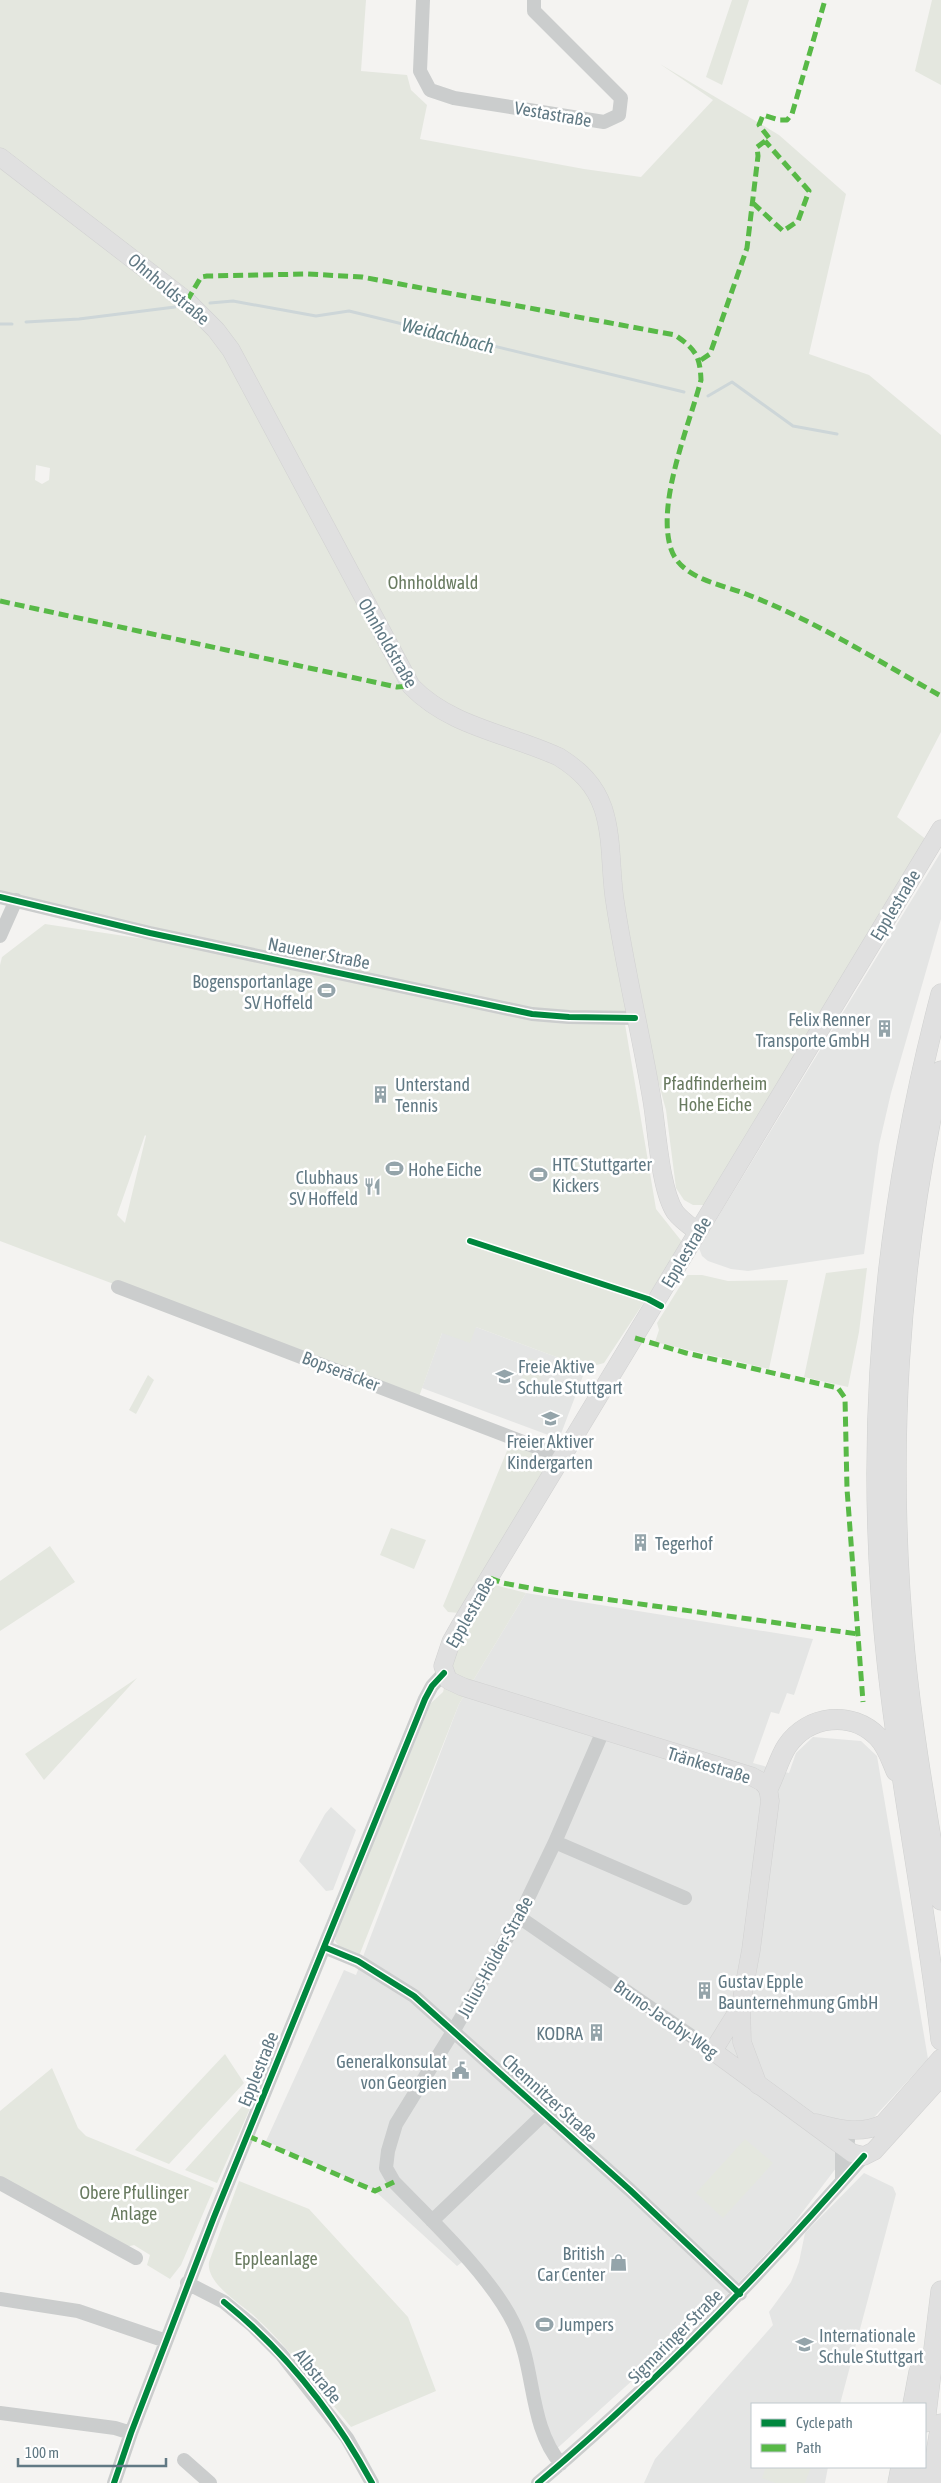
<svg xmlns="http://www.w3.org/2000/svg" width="941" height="2483" font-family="'Asap Condensed',sans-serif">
  <rect width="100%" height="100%" fill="#f4f3f1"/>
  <path fill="#e4e5e4" d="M941 852V919L891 1093 879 1145 864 1254 748 1271 731 1269 708 1261 702 1256 699 1248Z
    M476 1327 586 1368 559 1439 422 1388 442 1333Z
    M526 1593 813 1639 794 1695 787 1693 779 1714 771 1712 753 1763 789 1773 796 1753 813 1737 861 1741 877 1756 928 2059 866 2126H853L843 2159 791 2227 727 2295 552 2453 515 2325 466 2259 457 2266 375 2191 266 2141 344 1970 356 1975 459 1704Z
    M331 1807 356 1830 333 1890 326 1891 299 1861 325 1814Z
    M864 2173 893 2187 896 2194 840 2404H752V2467H828L825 2483H644L655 2459 773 2325 769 2312 791 2282 799 2262 805 2233Z"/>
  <path fill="#e4e7df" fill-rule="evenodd" d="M0 0H366L361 71 407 75 411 90 427 105 420 139 584 169 641 177 713 100 660 64 779 135 846 194 809 354 869 375 941 435V732L897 817 927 840 705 1205H693L684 1200 676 1188 666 1110 640 1015 625 1024 656 1209 683 1243 604 1363 586 1368 476 1327 470 1343 442 1333 416 1405 111 1283 0 1241V965L2 957 45 924 191 946 0 894ZM36 465 50 468 49 480 42 484 35 480ZM145 1135 146 1136 125 1223 117 1215Z
    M732 0H749L722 85 706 77Z
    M932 0H941V85L915 71Z
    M867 1268 859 1332 848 1387 804 1377 826 1273Z
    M687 1275H702L728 1281 788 1280 769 1369 655 1342 659 1330 657 1323Z
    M529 1358 546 1364 535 1393 519 1387Z
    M148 1375 154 1380 136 1414 129 1410Z
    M511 1441 542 1453 545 1464 543 1476 459 1613 448 1612 443 1606Z
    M391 1528 426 1540 414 1569 380 1555Z
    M50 1546 75 1582 0 1631V1581Z
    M491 1584 526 1593 459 1704 359 1956 340 1948 335 1941 337 1931 431 1703 443 1692 454 1649Z
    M137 1678 44 1780 25 1754Z
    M225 2054 244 2083 169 2164 135 2150Z
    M52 2068 78 2128 86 2136 214 2188 181 2265 170 2279 147 2265 150 2255 134 2245 126 2247 0 2176V2111Z
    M249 2099 252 2104 217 2183 185 2170Z
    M745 2139 773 2163 723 2218 696 2193Z
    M239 2181 309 2209 408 2317 436 2391 351 2427C319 2389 289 2347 252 2314 238 2302 206 2283 209 2262Z
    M766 2467H811L805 2483H776L762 2478Z"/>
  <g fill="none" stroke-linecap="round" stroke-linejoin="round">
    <path stroke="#cdd6d8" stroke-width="3" d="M210 303 233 301 316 316 349 311 684 392
      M26 322 79 319 175 307
      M0 324H12
      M708 396 732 382 793 426 837 434"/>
    <defs>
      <path id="major" d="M0 157 187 301 216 330 231 350 411 686C450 727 510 734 559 757 580 770 595 785 603 808 613 838 610 872 615 902 625 969 641 1034 652 1100 657 1129 660 1189 675 1212 681 1220 690 1226 698 1232
        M741 2006 713 2051 852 2153 864 2156 874 2151 941 2077
        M758 2085 742 2042 741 2004 751 1950 770 1801 768 1788 762 1782 751 1776 463 1687 448 1680 443 1666 451 1642 460 1626 941 829
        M816 2123C840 2129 859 2135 883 2124L941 2058"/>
      <path id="highway" d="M941 994C889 1191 867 1389 881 1593 891 1743 924 1891 941 2040
        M941 1071C897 1266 886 1456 905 1655 913 1737 928 1819 941 1900
        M768 1788C775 1775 779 1758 787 1746 808 1715 852 1710 878 1737 887 1746 891 1759 896 1771
        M913 2404 919 2372
        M925 2422 941 2291
        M898 2483 901 2467
        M915 2483 918 2467
        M931 2483 941 2424"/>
    </defs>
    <use href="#major" stroke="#d1d1d1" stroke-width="19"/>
    <use href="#highway" stroke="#d0d1d0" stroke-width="21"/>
    <path stroke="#cbcdcd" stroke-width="14" d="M423 0 420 71 430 90 454 98 604 122 619 115 621 98 534 11V0
      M0 897 150 933 532 1014 569 1017 635 1018
      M0 936 16 900
      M118 1287 562 1457
      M555 1842 685 1898
      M519 1917 713 2051
      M324 1947 358 1961 414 1996 630 2190 740 2294
      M842 2179V2154L848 2141
      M0 2183 136 2258
      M432 2221 545 2113
      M187 2283 224 2302 252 2325 281 2354 347 2438 372 2483
      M0 2299 78 2311 166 2341
      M0 2413 115 2428 131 2433
      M184 2460 210 2483
      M561 2464C528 2425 536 2369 514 2324 491 2276 432 2221 394 2182L386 2168 388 2151 396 2124 454 2030 519 1917 555 1842 603 1731
      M114 2483 131 2433 214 2217 425 1699 432 1686 444 1673
      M538 2483C656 2384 763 2272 864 2156"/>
    <use href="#major" stroke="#e0e0e0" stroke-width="18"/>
    <use href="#highway" stroke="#e0e0e0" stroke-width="20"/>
    <path stroke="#58b947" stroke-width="5" stroke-dasharray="10 5" stroke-linecap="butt" d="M753 203 783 231 798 221 809 191 765 141
      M187 301 201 277 207 276 308 274 362 277 675 335C695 349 700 355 701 380 689 426 656 503 671 549 681 579 721 584 746 594 814 620 878 661 941 696
      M701 360 710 354 747 248 758 156 757 147 769 138 759 125 763 115 779 120H787L792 114 825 0
      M0 601 397 687 411 686
      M635 1338 686 1353 838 1388 845 1398 847 1489 863 1702
      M490 1578 503 1583 546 1591 858 1634
      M248 2136 375 2191 394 2182"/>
    <defs>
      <path id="cycleway" d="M0 897 150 933 532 1014 569 1017 635 1018
        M470 1241 648 1299 661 1306
        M324 1947 358 1961 414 1996 630 2190 740 2294
        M224 2302C286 2352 334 2413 372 2483
        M114 2483 131 2433 214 2217 425 1699 432 1686 444 1673
        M538 2483C656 2384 763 2272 864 2156"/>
    </defs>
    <use href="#cycleway" stroke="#fff" stroke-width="9"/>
    <use href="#cycleway" stroke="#00873e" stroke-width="6"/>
  </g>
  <defs>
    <symbol id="stadium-bare" viewBox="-9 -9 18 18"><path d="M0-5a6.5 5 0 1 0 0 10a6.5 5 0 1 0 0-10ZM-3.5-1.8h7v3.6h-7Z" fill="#94a4aa" stroke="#fff" stroke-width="2.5" paint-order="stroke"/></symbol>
    <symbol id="building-bare" viewBox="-9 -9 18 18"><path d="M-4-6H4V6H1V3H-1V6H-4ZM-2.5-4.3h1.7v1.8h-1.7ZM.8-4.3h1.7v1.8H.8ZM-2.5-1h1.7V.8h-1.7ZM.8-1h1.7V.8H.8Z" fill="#94a4aa" stroke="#fff" stroke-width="2.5" paint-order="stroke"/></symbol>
    <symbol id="restaurant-bare" viewBox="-9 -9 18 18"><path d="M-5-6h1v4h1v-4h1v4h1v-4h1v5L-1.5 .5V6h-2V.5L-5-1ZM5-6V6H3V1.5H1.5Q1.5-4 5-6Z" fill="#94a4aa" stroke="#fff" stroke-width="2.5" paint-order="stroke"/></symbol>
    <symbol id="school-bare" viewBox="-9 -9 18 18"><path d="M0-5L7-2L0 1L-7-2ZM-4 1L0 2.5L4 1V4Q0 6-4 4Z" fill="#94a4aa" stroke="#fff" stroke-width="2.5" paint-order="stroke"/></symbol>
    <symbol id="civic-bare" viewBox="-9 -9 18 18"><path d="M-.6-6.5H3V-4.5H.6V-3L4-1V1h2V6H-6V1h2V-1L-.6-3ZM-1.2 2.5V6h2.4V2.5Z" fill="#94a4aa" stroke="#fff" stroke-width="2.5" paint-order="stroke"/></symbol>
    <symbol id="shop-bare" viewBox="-9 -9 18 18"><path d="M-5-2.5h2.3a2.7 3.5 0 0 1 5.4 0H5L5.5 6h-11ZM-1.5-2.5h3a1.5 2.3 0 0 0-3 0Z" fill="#94a4aa" stroke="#fff" stroke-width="2.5" paint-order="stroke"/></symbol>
  </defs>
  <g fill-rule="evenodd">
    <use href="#stadium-bare" x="314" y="978" width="25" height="25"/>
    <use href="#building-bare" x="872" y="1016" width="25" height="25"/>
    <use href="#building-bare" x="368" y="1082" width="25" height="25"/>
    <use href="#stadium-bare" x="382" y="1156" width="25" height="25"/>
    <use href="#stadium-bare" x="526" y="1162" width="25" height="25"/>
    <use href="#restaurant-bare" x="360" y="1174" width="25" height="25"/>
    <use href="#school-bare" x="492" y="1364" width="25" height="25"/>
    <use href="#school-bare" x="538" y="1406" width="25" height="25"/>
    <use href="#building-bare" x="628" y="1530" width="25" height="25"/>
    <use href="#building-bare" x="692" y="1978" width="25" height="25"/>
    <use href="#building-bare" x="584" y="2020" width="25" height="25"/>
    <use href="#civic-bare" x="448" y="2058" width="25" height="25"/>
    <use href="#shop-bare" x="606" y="2250" width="25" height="25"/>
    <use href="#stadium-bare" x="532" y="2312" width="25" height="25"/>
    <use href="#school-bare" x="792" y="2332" width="25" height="25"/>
  </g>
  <g text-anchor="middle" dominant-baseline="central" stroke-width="5" stroke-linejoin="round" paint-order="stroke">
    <g font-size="18" fill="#617984" stroke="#fff">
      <text transform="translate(553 114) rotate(10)">Vestastraße</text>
      <text transform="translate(169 289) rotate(40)">Ohnholdstraße</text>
      <text transform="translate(388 643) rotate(60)">Ohnholdstraße</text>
      <text transform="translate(895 905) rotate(-59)">Epplestraße</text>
      <text transform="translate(319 953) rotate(11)">Nauener Straße</text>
      <text transform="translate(686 1252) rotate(-59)">Epplestraße</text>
      <text transform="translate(341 1371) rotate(21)">Bopseräcker</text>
      <text transform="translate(470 1612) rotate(-60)">Epplestraße</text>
      <text transform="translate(709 1765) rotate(17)">Tränkestraße</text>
      <text transform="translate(495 1957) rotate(-61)">Julius-Hölder-Straße</text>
      <text transform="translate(666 2019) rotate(35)">Bruno-Jacoby-Weg</text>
      <text transform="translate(258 2069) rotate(-68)">Epplestraße</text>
      <text transform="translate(550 2098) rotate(42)">Chemnitzer Straße</text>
      <text transform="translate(675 2336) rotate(-45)">Sigmaringer Straße</text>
      <text transform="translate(318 2376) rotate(51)">Albstraße</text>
    </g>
    <g font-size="18" fill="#697b60" stroke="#fff">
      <text x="433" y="582">Ohnholdwald</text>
      <text x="715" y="1083">Pfadfinderheim<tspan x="715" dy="21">Hohe Eiche</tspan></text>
      <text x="134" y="2192">Obere Pfullinger<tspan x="134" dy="21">Anlage</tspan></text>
      <text x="276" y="2258">Eppleanlage</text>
    </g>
    <g font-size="18" fill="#617984" stroke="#fff" text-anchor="start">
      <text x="313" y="981" text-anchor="end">Bogensportanlage<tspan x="313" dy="21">SV Hoffeld</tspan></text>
      <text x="870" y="1019" text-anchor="end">Felix Renner<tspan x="870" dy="21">Transporte GmbH</tspan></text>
      <text x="395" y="1084">Unterstand<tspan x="395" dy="21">Tennis</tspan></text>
      <text x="552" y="1164">HTC Stuttgarter<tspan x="552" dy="21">Kickers</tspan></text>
      <text x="408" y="1169">Hohe Eiche</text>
      <text x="358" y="1177" text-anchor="end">Clubhaus<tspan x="358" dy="21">SV Hoffeld</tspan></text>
      <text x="518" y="1366">Freie Aktive<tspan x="518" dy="21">Schule Stuttgart</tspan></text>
      <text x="550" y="1441" text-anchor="middle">Freier Aktiver<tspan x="550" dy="21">Kindergarten</tspan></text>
      <text x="655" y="1543">Tegerhof</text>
      <text x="718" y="1981">Gustav Epple<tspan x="718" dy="21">Baunternehmung GmbH</tspan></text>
      <text x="583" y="2033" text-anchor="end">KODRA</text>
      <text x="447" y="2061" text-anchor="end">Generalkonsulat<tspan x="447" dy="21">von Georgien</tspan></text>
      <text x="605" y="2253" text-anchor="end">British<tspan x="605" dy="21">Car Center</tspan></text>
      <text x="558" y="2324">Jumpers</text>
      <text x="819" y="2335">Internationale<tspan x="819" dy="21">Schule Stuttgart</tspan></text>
    </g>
    <g font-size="19" font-style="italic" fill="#5c7c82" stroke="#fff">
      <text transform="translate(448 335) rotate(14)">Weidachbach</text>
    </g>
  </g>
  <rect x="751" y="2403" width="175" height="65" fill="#ffffff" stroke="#c0c9ce"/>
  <rect x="761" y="2419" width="25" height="8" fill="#00873e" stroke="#c0c9ce"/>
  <text x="796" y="2428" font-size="15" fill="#617984">Cycle path</text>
  <rect x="761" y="2444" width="25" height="8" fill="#58b947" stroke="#c0c9ce"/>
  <text x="796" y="2453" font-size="15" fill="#617984">Path</text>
  <path d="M18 2458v8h148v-8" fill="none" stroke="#617984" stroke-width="2.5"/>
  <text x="25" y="2458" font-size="15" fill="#617984" stroke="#ffffff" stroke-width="4" paint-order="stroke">100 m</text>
</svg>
